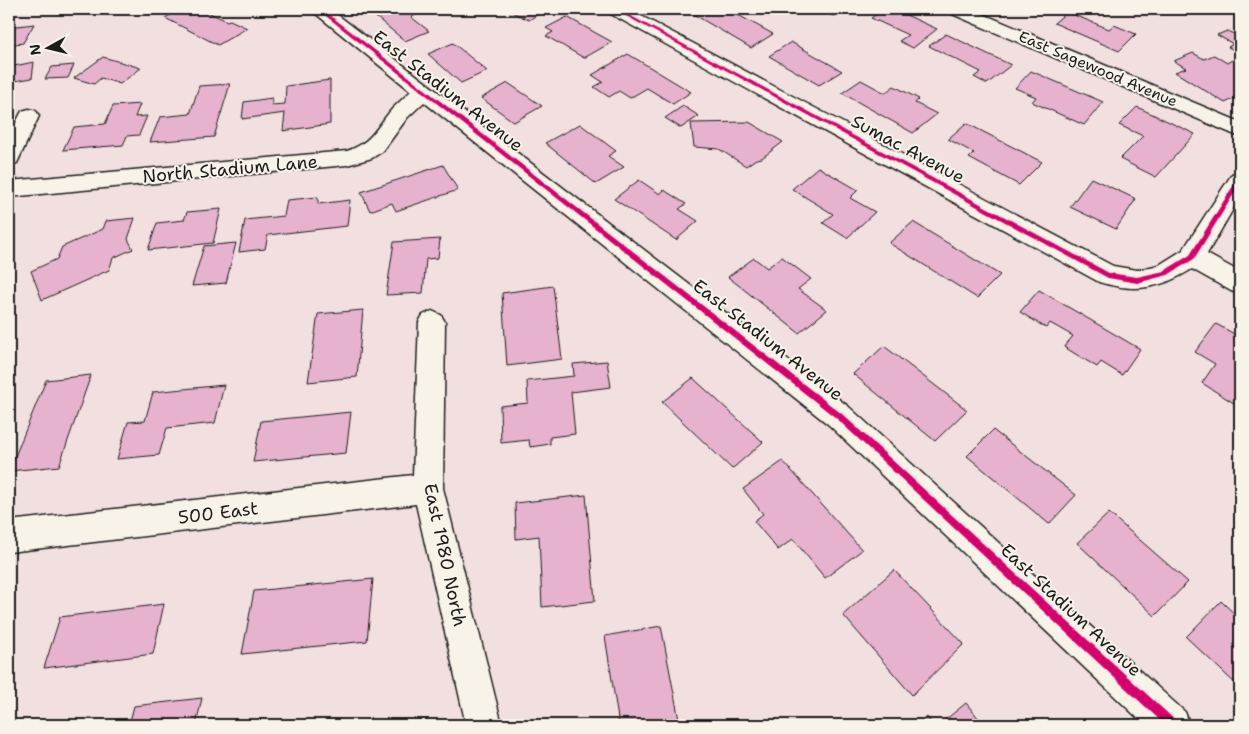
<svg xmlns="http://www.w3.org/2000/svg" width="1249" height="734" font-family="'Shantell Sans',sans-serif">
  <rect width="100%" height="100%" fill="#f2e0e0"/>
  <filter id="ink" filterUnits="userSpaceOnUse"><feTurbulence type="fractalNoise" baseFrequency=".02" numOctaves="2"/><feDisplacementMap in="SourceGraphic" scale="10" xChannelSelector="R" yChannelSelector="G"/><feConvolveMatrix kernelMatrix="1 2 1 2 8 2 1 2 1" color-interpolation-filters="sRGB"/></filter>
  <g filter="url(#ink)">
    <path fill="#e6b2ce" stroke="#1c1c1c" d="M181 9H201L227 21 230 20 247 28 218 45 165 18Z
      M386 9H421L424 11 411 17 429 31 405 41 372 14Z
      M505 9H546L529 20Z
      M703 9H727L773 34 751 48 693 14Z
      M820 9H844L833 16Z
      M884 9H893L937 29 913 48 899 41 908 35 871 18Z
      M1067 12 1109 29 1114 25 1136 34 1119 51 1054 23Z
      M567 17 612 42 584 58 546 36 553 32 546 28Z
      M34 24 23 43 9 45V27Z
      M1227 31 1236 35 1240 33V53L1228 47 1233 44 1217 35Z
      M946 34 1011 65 987 84 974 77 981 72 929 46Z
      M791 42 842 71 819 85 769 56Z
      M453 43 487 71 461 83 428 54Z
      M1193 53 1204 59 1214 55 1227 63 1232 60 1240 65V96L1225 103 1175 72 1186 68 1174 61Z
      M628 54 691 92 673 104 647 88 630 98 619 91 609 97 594 87 603 82 592 75Z
      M103 57 141 68 120 84 101 78 94 84 74 78Z
      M34 62 32 78 9 82V67Z
      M74 65 68 78 45 79 52 67Z
      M1031 71 1103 102 1084 125 1032 102 1036 97 1015 88Z
      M330 80V124L283 131 285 113 242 119 244 102 272 98V105L285 104 286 86Z
      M861 80 885 93 894 86 919 99 915 103 937 114 913 133 842 93Z
      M508 83 542 106 514 122 481 98Z
      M230 84 214 137 150 142 160 117 190 114 199 86Z
      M140 104 135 117 147 116 139 135 127 136 123 145 63 150 74 127 105 124 113 106Z
      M683 106 699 116 681 128 665 118Z
      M1137 107 1195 134 1156 177 1120 159 1143 136 1119 125Z
      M749 122 783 142 762 158 756 159 746 166 719 149 694 147 691 123Z
      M966 123 1042 162 1019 185 969 158 974 153 948 139Z
      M580 124 616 151 608 156 624 167 596 184 545 143Z
      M443 165 458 190 396 211 392 203 370 211 361 192Z
      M818 167 858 190 850 198 875 212 847 238 823 223 833 214 792 189Z
      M1091 178 1136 199 1116 229 1070 207Z
      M639 180 660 194 664 190 686 204 679 209 698 221 676 240 614 199Z
      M318 197V204L350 200 347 226 268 235 265 249 239 252 245 220 284 216 287 200Z
      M221 209 213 243 148 250 157 223 184 220 187 212Z
      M135 218 128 239 133 249 113 258 109 270 42 300 31 271 57 259 62 247 103 229 106 221Z
      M913 222 1000 275 977 298 889 243Z
      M440 239 438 258 426 259 423 293 386 295 394 242Z
      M236 243 226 283 192 286 204 246Z
      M782 257 811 279 798 289 827 310 799 333 728 277 754 258 767 268Z
      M553 286 562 359 507 366 502 293Z
      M1039 290 1140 349 1122 375 1101 362 1097 367 1064 347 1073 336 1050 323 1046 328 1020 312Z
      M363 310 357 377 308 382 318 314Z
      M1216 324 1240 337V407L1202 383 1215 364 1195 352Z
      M884 346 967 410 935 441 853 374Z
      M607 361 611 387 571 392 575 434 550 437V444L530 447 529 440 501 443 500 406 528 403 527 381 574 376 573 364Z
      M91 375 59 466 9 471 46 380Z
      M693 378 763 442 732 469 662 402Z
      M224 385 215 423 167 428 159 455 117 459 128 422 145 421 153 392Z
      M351 412 346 453 253 462 261 421Z
      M993 430 1076 495 1049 524 967 456Z
      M783 461 862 550 825 578 793 539 778 550 754 521 763 514 743 489Z
      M586 495 595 601 542 607 539 536 516 539 515 503Z
      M1109 513 1188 582 1155 616 1077 543Z
      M894 570 964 644 912 695 843 615Z
      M373 579 367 641 242 654 254 591Z
      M1221 601 1240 619V688L1186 637Z
      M164 604 153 654 44 668 60 617Z
      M661 626 680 725H619L605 636Z
      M202 698 196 725H129L134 706Z
      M966 703 984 725H939Z
      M927 717 933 725H917Z"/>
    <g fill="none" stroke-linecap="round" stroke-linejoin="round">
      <defs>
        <path id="minor" d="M310 9H330L849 407 1185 712 1190 725H1145L829 425 424 102 407 118 383 151 372 158 347 165 9 197V181L347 151C372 143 377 126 393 108 399 102 405 97 411 91Z
          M606 9H628L1113 266 1137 270 1159 265 1183 250 1232 174 1240 171V197L1207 254 1240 272V294L1231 291 1192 269C1160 289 1136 293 1099 282L609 13Z
          M947 9H971L1240 122V137L950 13Z
          M29 109 36 111 39 116 17 163 9 165V136L22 111Z
          M432 311 441 315 445 322 443 488 502 725H466L416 504 9 552V521L413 475 419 322 423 315Z"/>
      </defs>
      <use href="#minor" stroke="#1c1c1c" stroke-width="3"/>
      <use href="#minor" fill="#f7f3e8" fill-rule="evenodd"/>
      <defs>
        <path id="cycleway" d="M317 9H322L842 414 1176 721 1177 725H1165L836 418Z
          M613 9H618L1109 273 1137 277 1164 271 1190 255 1238 178 1240 177V184L1194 259 1168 275 1137 283 1108 278Z"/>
      </defs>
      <use href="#cycleway" stroke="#f7f3e8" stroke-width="3"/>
      <use href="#cycleway" fill="#d6006c" fill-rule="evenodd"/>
    </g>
  </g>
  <g text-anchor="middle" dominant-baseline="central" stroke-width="4" stroke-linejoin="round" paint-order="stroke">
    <g font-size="15" fill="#1c1c1c" stroke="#f7f3e8">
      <text transform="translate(1098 69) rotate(23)">East Sagewood Avenue</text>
    </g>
    <g font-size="18" fill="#1c1c1c" stroke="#f7f3e8">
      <text transform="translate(448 91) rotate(38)">East Stadium Avenue</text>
      <text transform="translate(908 149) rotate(28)">Sumac Avenue</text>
      <text transform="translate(230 169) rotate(-5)">North Stadium Lane</text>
      <text transform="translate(768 340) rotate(38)">East Stadium Avenue</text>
      <text transform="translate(218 513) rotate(-7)">500 East</text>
      <text transform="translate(445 555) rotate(78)">East 1980 North</text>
      <text transform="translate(1071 610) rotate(43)">East Stadium Avenue</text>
    </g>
  </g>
  <rect width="1249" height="734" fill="none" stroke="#f7f3e8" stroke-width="30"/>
  <rect x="15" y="15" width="1219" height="704" fill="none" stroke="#1c1c1c" stroke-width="2" filter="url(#ink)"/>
  <g transform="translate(48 48) rotate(262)" stroke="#f7f3e8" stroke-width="4" paint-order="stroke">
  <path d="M0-4L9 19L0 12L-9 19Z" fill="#1c1c1c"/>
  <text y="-8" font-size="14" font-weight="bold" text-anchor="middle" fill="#1c1c1c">N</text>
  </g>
</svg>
